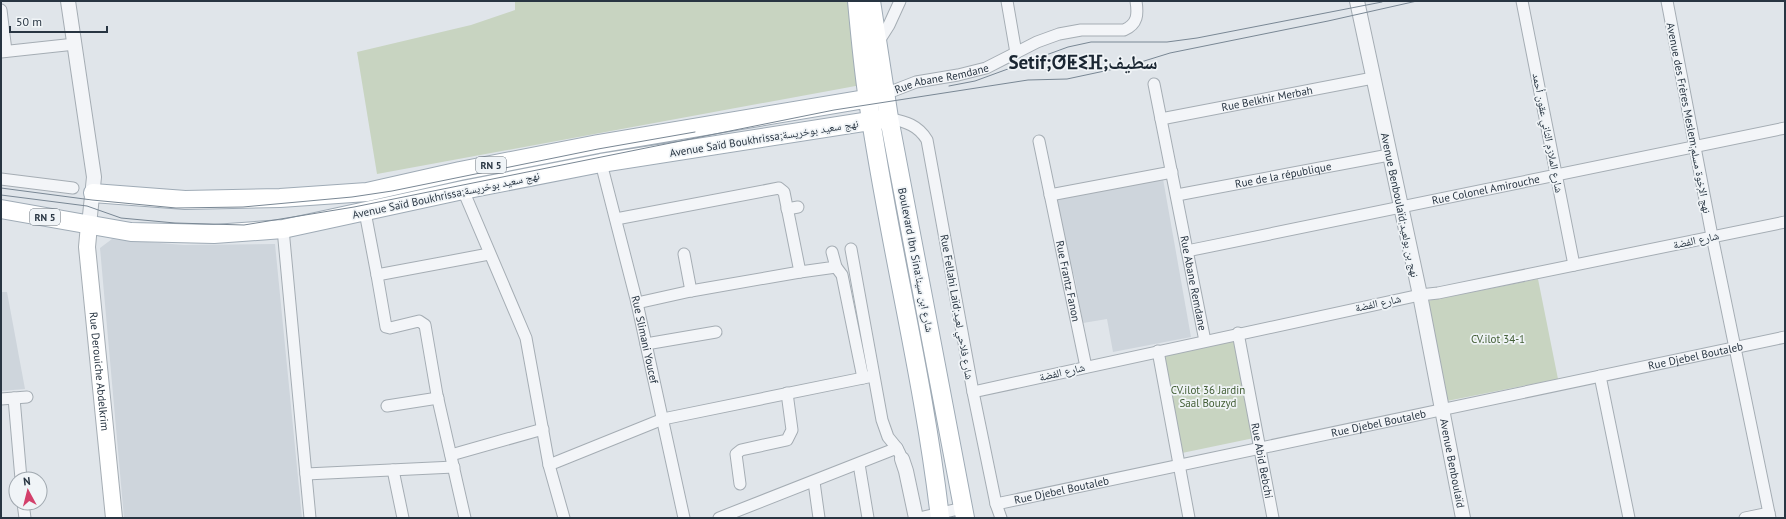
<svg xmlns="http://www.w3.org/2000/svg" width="1786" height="519" font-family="'PT Sans','Noto Naskh Arabic','Noto Sans Tifinagh',sans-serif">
  <rect width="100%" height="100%" fill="#e0e5ea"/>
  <path fill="#ced5dc" d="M1163 179 1191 337 1113 352 1107 319 1083 323 1075 279 1064 243 1056 200Z
    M112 239 184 245 275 244 302 518H124L100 248Z
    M1 292H7L25 389 1 391Z"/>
  <path fill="#c8d4c1" d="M515 1H850L861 85 377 174 357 52 471 25 515 10Z
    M1538 279 1558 379 1447 401 1427 301Z
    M1234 339 1254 438 1182 453 1161 354Z"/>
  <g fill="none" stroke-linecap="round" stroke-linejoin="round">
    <defs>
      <g id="minor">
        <path d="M1007 1 1016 53"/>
        <path d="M1522 1 1574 265"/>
        <path d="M1667 1 1712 236 1770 518"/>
        <path d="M1 10 6 51"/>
        <path d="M877 44 889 25 900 1"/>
        <path d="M1 52 75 44"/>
        <path id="s1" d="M1154 84 1205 341"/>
        <path id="s2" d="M885 94 916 82 958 75 986 68 1037 42 1059 34 1081 30H1124C1138 24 1138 14 1136 1"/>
        <path d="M889 118C906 122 918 125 927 140L973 392 996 504 1001 518"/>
        <path id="s3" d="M1161 119 1373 78"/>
        <path id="s4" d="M1039 141 1086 367"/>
        <path id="s5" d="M601 163 637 303 684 518"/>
        <path d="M1 179 73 188"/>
        <path d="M463 190 526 338 549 465 564 518"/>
        <path d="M1050 195 1172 172"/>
        <path id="s6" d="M1177 195 1389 155"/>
        <path d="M787 209 798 207"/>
        <path d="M365 212 377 275"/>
        <path d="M616 219 779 188 784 192 800 272 836 267 832 252"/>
        <path d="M283 229 310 518"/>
        <path d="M851 249 882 420 888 437 897 448"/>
        <path id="s7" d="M1187 251 1785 128"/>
        <path d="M684 254 691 291"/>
        <path d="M836 267 842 275 863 378"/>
        <path d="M637 303 691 291 800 272"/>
        <path id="s8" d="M1238 333 1273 518"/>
        <path d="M646 344 716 332"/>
        <path d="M1158 351 1189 518"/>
        <path d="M1600 376 1629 518"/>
        <path d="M973 392 1420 295 1438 293 1785 222"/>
        <path d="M14 398 21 479"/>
        <path d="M1 399 27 397"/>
        <path d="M387 406 438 398"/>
        <path d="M451 455 543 429"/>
        <path d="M859 464 868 518"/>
        <path d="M549 465 663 419 873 376"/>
        <path d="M393 470 403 518"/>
        <path d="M306 474 454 467"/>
        <path d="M814 482 819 518"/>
        <path d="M740 484 736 454 741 450 787 440 792 430 787 393"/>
        <path d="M23 503 25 518"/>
        <path id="s9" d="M996 504 1785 337"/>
        <path d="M465 518 437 395 425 325 419 321 390 328 386 327 377 275 489 254"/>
        <path d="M719 518 897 448 900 454"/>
        <path d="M919 518 963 508"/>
        <path d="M1745 518 1769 513"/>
      </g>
      <g id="tertiary">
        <path d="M68 1 94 177 89 225"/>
        <path id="s10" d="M1357 1 1420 295 1463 518"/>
        <path d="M902 459 906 471 916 518"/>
      </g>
      <g id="secondary">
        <path id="s11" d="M89 225 87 247 114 518"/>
      </g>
      <path id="primary" d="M857 1C860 34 863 67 868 100 888 240 924 378 940 518
        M871 1 889 118 965 518
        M93 193 185 200 280 198 367 192 460 171 598 144 877 97 885 94
        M1 209 131 232 214 234 283 229 463 190 601 163 889 118"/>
    </defs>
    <use href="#minor" stroke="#a5adb4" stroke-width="13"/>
    <use href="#tertiary" stroke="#a5adb4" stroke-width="16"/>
    <use href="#secondary" stroke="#a5adb4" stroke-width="18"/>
    <use href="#primary" stroke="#9fabb6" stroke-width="20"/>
    <use href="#minor" stroke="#f3f5f8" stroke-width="11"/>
    <use href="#tertiary" stroke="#f3f5f8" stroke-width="14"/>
    <use href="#secondary" stroke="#fff" stroke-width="16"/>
    <use href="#primary" stroke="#fff" stroke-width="18"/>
    <path stroke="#798794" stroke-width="1" d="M949 86 975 81 1068 47 1091 42H1167L1197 38 1382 2
      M1 188 92 200 176 208 243 207 352 197 392 191 598 149 695 132
      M1 195 87 206 121 218 175 223 244 225 354 207 834 110 1028 80 1067 79 1128 66 1170 53 1328 21 1417 1"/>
  </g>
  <g text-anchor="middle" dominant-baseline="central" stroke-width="3.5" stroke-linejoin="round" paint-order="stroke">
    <g fill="#f0f4f7" stroke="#646e78" stroke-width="1">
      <rect x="476" y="157" width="30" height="16" rx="3"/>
      <rect x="30" y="209" width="30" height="16" rx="3"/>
    </g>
    <g font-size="10" font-weight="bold" fill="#283542">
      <text x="491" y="165">RN 5</text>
      <text x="45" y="217">RN 5</text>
    </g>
    <g font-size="11" fill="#283542" stroke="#f0f4f7">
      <text stroke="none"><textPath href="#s2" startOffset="59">Rue Abane Remdane</textPath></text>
      <text stroke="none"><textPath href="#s3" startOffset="108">Rue Belkhir Merbah</textPath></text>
      <text transform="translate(1689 118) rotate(79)">Avenue des Frères Meslem;نهج الإخوة مسلم</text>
      <text transform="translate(1548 133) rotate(79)">شارع الملازم الثاني عقون أحمد</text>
      <text transform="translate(764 138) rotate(-9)">Avenue Saïd Boukhrissa;نهج سعيد بوخريسة</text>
      <text stroke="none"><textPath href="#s6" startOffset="108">Rue de la république</textPath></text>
      <text stroke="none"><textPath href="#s7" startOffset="305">Rue Colonel Amirouche</textPath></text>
      <text transform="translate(446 195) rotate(-12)">Avenue Saïd Boukhrissa;نهج سعيد بوخريسة</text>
      <text transform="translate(1400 205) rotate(78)">Avenue Benboulaïd;نهج بن بولعيد</text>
      <text transform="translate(1696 240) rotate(-12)">شارع الفضة</text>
      <text transform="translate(916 260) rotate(79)">Boulevard Ibn Sina:شارع ابن سينا</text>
      <text stroke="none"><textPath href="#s4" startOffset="143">Rue Frantz Fanon</textPath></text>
      <text stroke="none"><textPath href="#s1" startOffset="203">Rue Abane Remdane</textPath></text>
      <text transform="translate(1378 303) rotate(-12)">شارع الفضة</text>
      <text transform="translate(957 307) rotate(80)">Rue Fellahi Laïd;شارع فلاحي لعيد</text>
      <text stroke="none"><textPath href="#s5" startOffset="182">Rue Slimani Youcef</textPath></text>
      <text stroke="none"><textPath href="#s9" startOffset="715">Rue Djebel Boutaleb</textPath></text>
      <text stroke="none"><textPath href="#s11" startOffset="147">Rue Derouiche Abdelkrim</textPath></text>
      <text transform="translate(1062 372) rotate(-13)">شارع الفضة</text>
      <text stroke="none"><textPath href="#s9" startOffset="391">Rue Djebel Boutaleb</textPath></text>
      <text stroke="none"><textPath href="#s8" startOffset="130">Rue Abid Bebchi</textPath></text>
      <text stroke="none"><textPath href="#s10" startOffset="472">Avenue Benboulaïd</textPath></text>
      <text stroke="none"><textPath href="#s9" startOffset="67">Rue Djebel Boutaleb</textPath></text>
    </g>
    <g font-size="11" fill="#425e35" stroke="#f0f4f7">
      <text x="1498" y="339">CV.ilot 34-1</text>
      <text x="1208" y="390">CV.ilot 36 Jardin<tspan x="1208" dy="13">Saal Bouzyd</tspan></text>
    </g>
    <g font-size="19" font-weight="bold" fill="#1a2632" stroke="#f0f4f7">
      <text x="1083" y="62">Setif;ⵚⵟⵉⴼ;سطيف</text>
    </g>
  </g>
  <rect width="1786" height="519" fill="none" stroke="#283542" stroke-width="4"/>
  <g transform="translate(28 491) rotate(353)"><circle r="19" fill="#f0f4f7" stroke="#a0a8af"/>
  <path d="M0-3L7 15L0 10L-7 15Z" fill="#d3406b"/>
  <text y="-6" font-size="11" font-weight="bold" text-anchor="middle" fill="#283542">N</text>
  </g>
  <path d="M10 26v6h97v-6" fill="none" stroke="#283542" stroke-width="2"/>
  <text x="16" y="26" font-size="12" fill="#283542" stroke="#f0f4f7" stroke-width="3" paint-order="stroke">50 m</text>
</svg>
